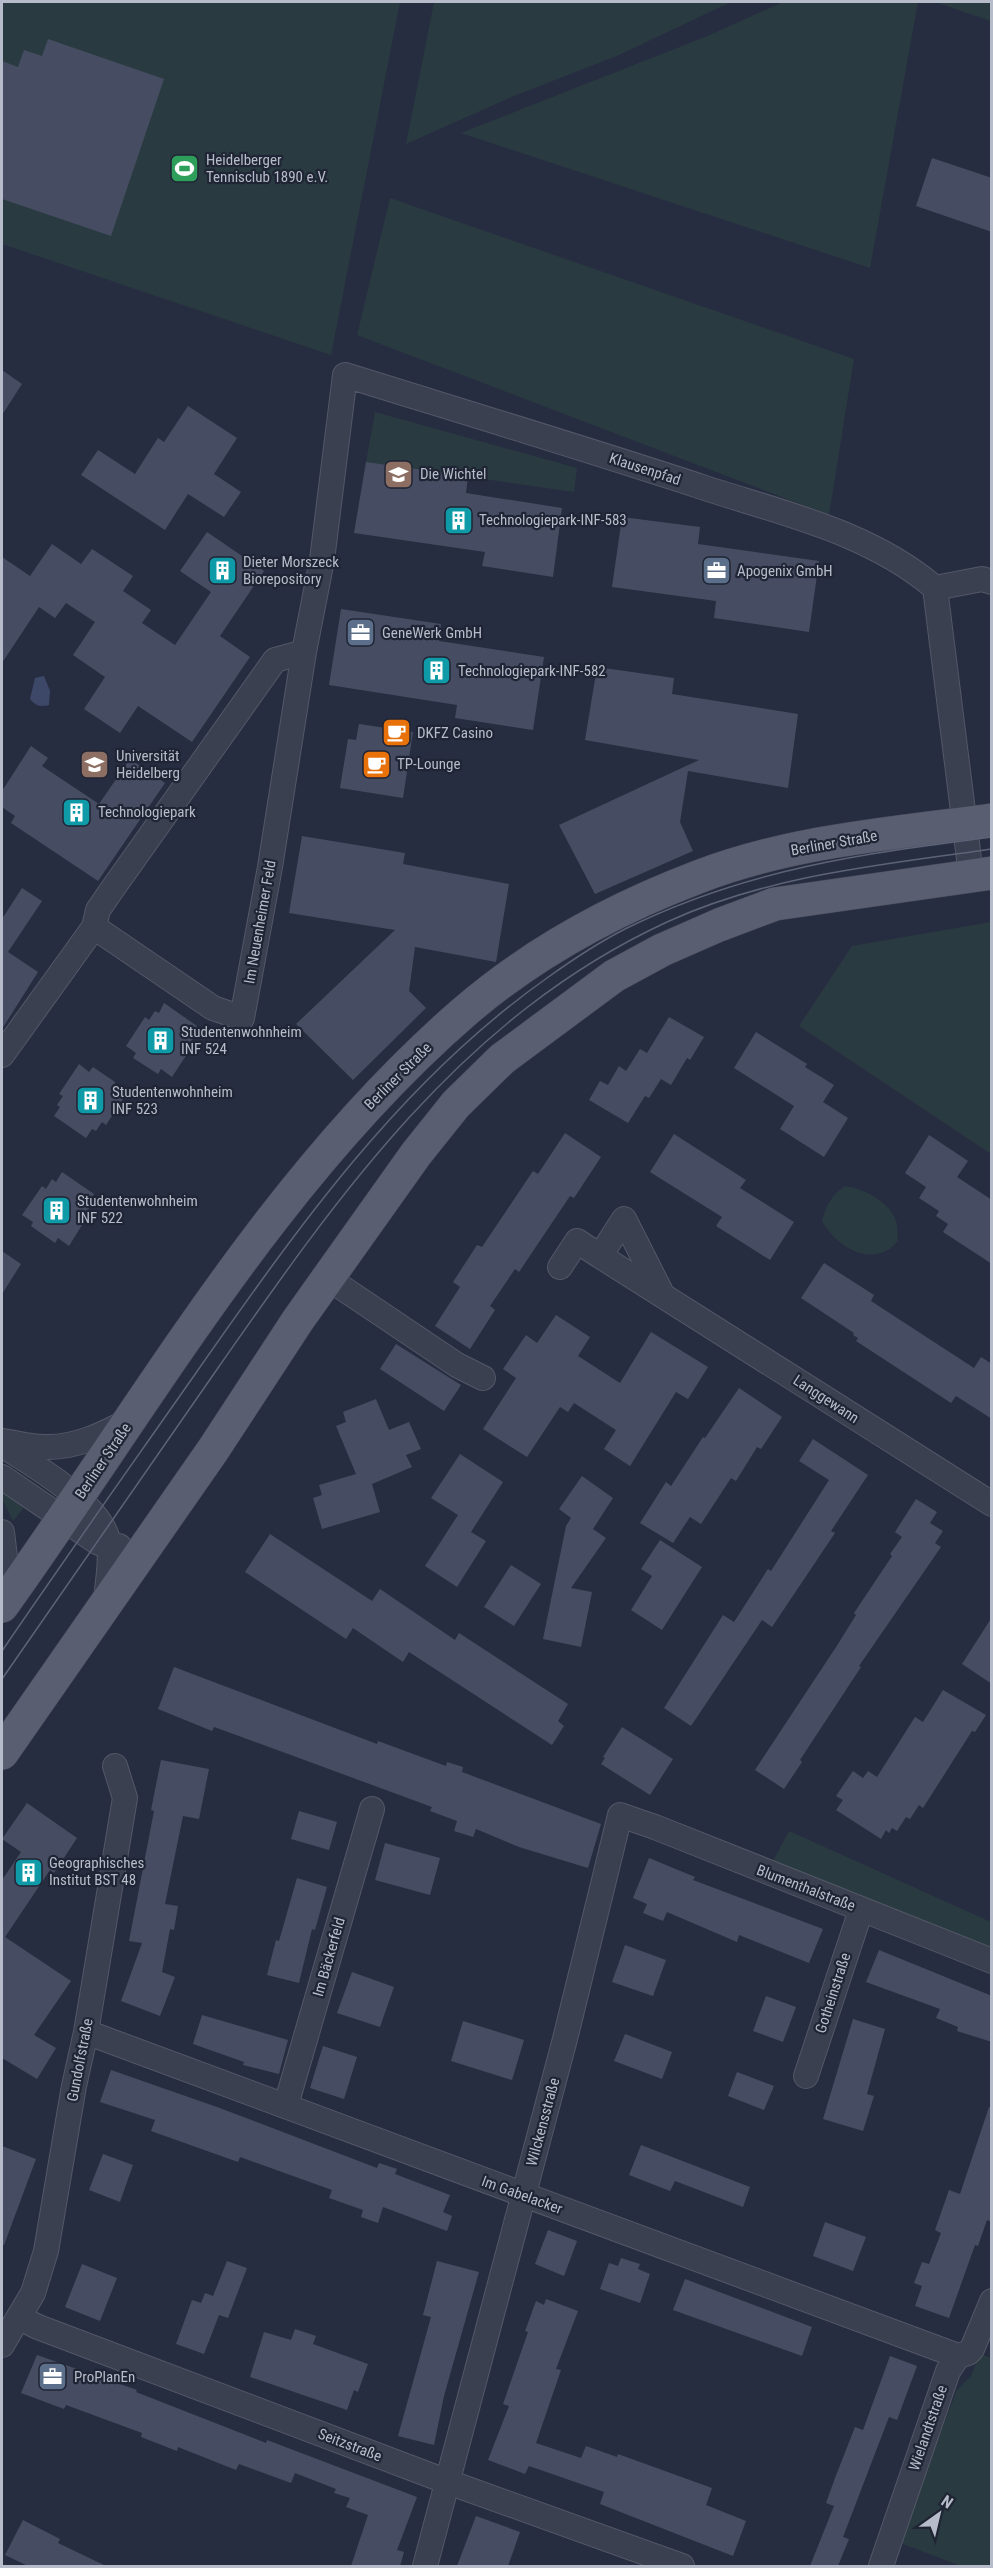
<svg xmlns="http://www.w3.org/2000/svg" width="993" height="2568" font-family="'Roboto Condensed',sans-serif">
  <rect width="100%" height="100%" fill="#272d40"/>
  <path fill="#293a41" d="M2 2H400L331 355 2 244Z
    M434 2H731L619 55 514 96 406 144Z
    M783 2H918L870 268 461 133 705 37Z
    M935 2H991V21Z
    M390 198 854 359 829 515 357 335Z
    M375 412 577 468 574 492 366 462Z
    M991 922H992L991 1154 799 1026 852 946Z
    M845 1186C864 1189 889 1201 896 1221 898 1227 897 1235 898 1241 874 1270 836 1247 822 1221 826 1205 832 1195 845 1186Z
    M3 1490 26 1505 13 1521 2 1498Z
    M789 1831 991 1922V1953L771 1865Z
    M980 2354 991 2358V2566H961L898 2542 957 2390 971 2376Z"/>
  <path fill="#3d4868" d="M44 676 50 691 49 705C39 707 36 706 30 699L35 678Z"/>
  <path fill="#464d62" d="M48 39 164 79 111 236 2 199V61L18 67 24 50 42 56Z
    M932 158 992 178V232L916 206Z
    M2 370 22 384 2 415Z
    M188 406 237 438 214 474 241 492 224 517 188 494 165 530 81 475 98 450 135 474 158 438 164 442Z
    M366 462 468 476 466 493 562 508 553 577 482 566 485 552 354 533Z
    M622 517 700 527 698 544 819 561 809 632 714 618 716 601 612 587Z
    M207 532 264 571 220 636 250 657 192 742 138 706 120 733 84 709 105 677 73 655 95 622 66 603 55 618 39 607 2 663V557L30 576 52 544 81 564 92 549 133 576 123 591 151 610 142 623 175 645 211 592 180 571Z
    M341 609 441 624 439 641 544 657 533 730 455 718 457 705 329 685Z
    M597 667 674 678 672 694 798 714 788 788 688 771 680 822 693 851 595 894 559 825 699 760 585 740Z
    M359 724 413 732 403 798 340 788 348 739 356 740Z
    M31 746 48 758 42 766 99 804 130 759 165 783 98 881 11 823 15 816 2 807V791Z
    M302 836 405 853 403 864 509 884 496 962 415 947 409 991 426 1008 353 1080 296 1024 395 930 289 913Z
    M22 888 42 901 8 952 38 972 2 1029V919Z
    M164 1003 197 1026 191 1035 194 1037 188 1046 191 1048 172 1077 161 1069 158 1074 133 1058 136 1053 126 1046 145 1017 149 1020 155 1011 159 1013Z
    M669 1017 704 1037 690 1060 687 1058 671 1085 661 1079 649 1098 645 1096 628 1123 589 1100 600 1081 608 1085 619 1066 626 1071 640 1049 647 1053Z
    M756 1032 807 1064 805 1067 834 1085 823 1102 848 1118 824 1157 780 1129 794 1106 734 1068Z
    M79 1064 89 1072 93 1067 115 1082 114 1089 125 1096 106 1125 102 1122 96 1131 92 1129 86 1138 54 1116 60 1107 57 1105 63 1096 59 1094Z
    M565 1133 601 1157 574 1198 570 1196 519 1272 515 1269 490 1306 495 1310 470 1349 435 1326 460 1287 453 1282 477 1245 482 1247 533 1171 538 1174Z
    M674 1134 746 1180 740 1188 794 1222 770 1260 716 1226 722 1217 650 1172Z
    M929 1135 968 1161 957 1177 992 1200V1264L943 1232 948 1224 936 1216 939 1211 919 1198 926 1187 905 1173Z
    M62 1172 94 1194 87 1204 91 1205 85 1215 87 1217 69 1246 58 1238 55 1243 31 1226 33 1222 22 1215 42 1186 46 1189 52 1179 56 1182Z
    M2 1251 21 1264 2 1294Z
    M824 1263 874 1295 871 1301 974 1368 981 1357 992 1364V1419L956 1396 951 1403 856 1341 858 1338 853 1335 854 1333 801 1298Z
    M556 1315 590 1337 578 1356 620 1383 651 1332 708 1367 688 1399 676 1392 630 1466 604 1449 616 1430 574 1403 568 1412 560 1407 527 1457 483 1429 516 1378 503 1369 526 1335 537 1343Z
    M396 1344 461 1385 444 1411 380 1369Z
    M739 1388 782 1417 761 1449 757 1447 736 1481 731 1478 701 1524 690 1517 673 1543 640 1523 666 1482 671 1486 703 1437 705 1438Z
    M376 1399 389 1430 409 1422 421 1449 406 1455 412 1467 372 1484 380 1512 322 1529 313 1498 322 1495 319 1485 356 1474 336 1426 346 1422 343 1412Z
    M813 1439 868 1475 831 1531 835 1533 772 1627 762 1620 691 1726 664 1708 723 1615 734 1622 768 1569 771 1571 829 1480 799 1461Z
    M460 1454 503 1482 471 1532 486 1541 457 1587 425 1566 458 1515 431 1498Z
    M582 1476 613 1498 593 1529 606 1538 571 1588 592 1592 581 1647 543 1639 566 1526 571 1518 559 1509Z
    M916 1499 937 1512 930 1523 943 1531 935 1543 941 1547 859 1666 861 1667 800 1760 802 1762 784 1789 755 1770 838 1644 856 1615 854 1613 892 1556 890 1554 902 1537 895 1532Z
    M270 1534 372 1601 380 1589 455 1640 459 1633 568 1704 558 1721 564 1726 552 1745 409 1652 403 1662 353 1628 346 1639 245 1572Z
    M660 1540 702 1567 662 1630 631 1610 652 1576 641 1569Z
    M511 1565 541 1584 514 1626 484 1607Z
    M992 1617V1684L962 1664Z
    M174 1667 377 1744 378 1741 446 1766 447 1762 463 1767 462 1772 601 1824 588 1868 519 1847 476 1829 473 1837 454 1831 457 1821 430 1811 432 1807 280 1751 214 1727 212 1731 158 1709Z
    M943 1690 986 1715 975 1732 972 1731 923 1808 919 1805 910 1819 906 1817 897 1831 892 1828 889 1833 886 1830 881 1839 836 1810 843 1800 836 1796 853 1771 863 1778 868 1771 877 1777 915 1717 923 1722Z
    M622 1727 673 1759 650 1795 601 1764 605 1758 603 1757Z
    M161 1760 209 1769 199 1819 183 1816 165 1904 178 1906 174 1930 170 1929 162 1972 175 1977 160 2016 121 2001 142 1943 129 1941 154 1811 151 1810Z
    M27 1803 77 1838 54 1873 50 1870 5 1937 71 1981 34 2035 56 2048 37 2079 2 2058V1880L21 1852 2 1839Z
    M299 1811 337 1822 329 1850 291 1839Z
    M385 1843 440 1858 430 1895 375 1880Z
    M649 1858 695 1877 693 1880 823 1929 809 1963 739 1935 737 1942 667 1912 663 1921 643 1913 647 1904 633 1898Z
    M297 1878 327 1887 315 1930 312 1929 299 1983 267 1975 276 1940 279 1941Z
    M625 1945 666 1960 653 1996 612 1982Z
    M879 1950 992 1996V2042L957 2031 958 2027 936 2018 940 2009 866 1982Z
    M352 1972 394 1987 380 2027 337 2013Z
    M766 1996 796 2007 783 2042 753 2031Z
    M202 2015 288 2040 279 2074 243 2065 244 2062 193 2044Z
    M853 2019 885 2029 867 2094 874 2096 863 2131 823 2119Z
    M463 2021 524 2040 512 2080 451 2061Z
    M625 2034 672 2052 662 2079 614 2061Z
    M323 2046 357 2057 344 2099 310 2088Z
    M111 2070 217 2107 377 2168 379 2163 397 2169 395 2174 450 2195 443 2212 452 2216 447 2231 383 2207 378 2223 361 2217 363 2210 329 2198 332 2190 240 2157 238 2162 151 2131 155 2120 100 2102Z
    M737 2072 774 2086 764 2110 728 2096Z
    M989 2107 992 2108V2222L987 2220 978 2246 975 2245 949 2318 915 2306 922 2286 914 2283 922 2262 929 2264 941 2233 935 2230 949 2190 960 2194Z
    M641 2145 750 2187 743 2207 675 2181 670 2191 629 2175Z
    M2 2146 36 2159 4 2245H2Z
    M103 2154 133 2165 120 2202 89 2190Z
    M825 2222 866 2237 853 2271 813 2256Z
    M548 2230 577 2241 564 2276 535 2264Z
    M621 2258 640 2264 638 2269 650 2274 640 2303 600 2289 609 2263 618 2266Z
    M227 2261 247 2268 228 2318 219 2315 204 2354 176 2344 192 2300 201 2303 205 2293 213 2296Z
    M437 2261 479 2272 444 2396 434 2445 398 2436 431 2317 423 2315Z
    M82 2264 117 2278 100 2321 65 2307Z
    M685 2279 812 2327 802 2356 673 2310Z
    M546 2299 578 2311 556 2369 561 2370 536 2443 581 2458 586 2446 617 2457 618 2454 712 2488 706 2505 746 2521 733 2556 600 2504 604 2492 529 2466 525 2474 488 2460 509 2406 503 2404 528 2332 525 2331 536 2301 544 2305Z
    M295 2329 316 2336 313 2344 368 2364 358 2392 354 2390 347 2410 250 2377 264 2332 291 2340Z
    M37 2355 137 2390 136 2392 266 2443 267 2440 417 2497 397 2550 404 2552 400 2566H351L368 2515 346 2507 350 2498 334 2493 336 2489 295 2473 291 2483 239 2464 236 2470 178 2447 177 2451 141 2437 142 2433 66 2405 64 2409 21 2393Z
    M890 2356 917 2366 897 2420 889 2417 843 2537 849 2539 838 2566H810L834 2506 826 2503 835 2478 855 2427 863 2430Z
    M476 2516 520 2532 508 2566H457Z
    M23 2520 60 2539 58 2543 106 2566H28L5 2555Z"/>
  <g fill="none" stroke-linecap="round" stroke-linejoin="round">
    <defs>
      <path id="street" d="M935 588 982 579 992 582
        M94 927 213 1008 242 1018 270 867 304 652 322 560 345 375C464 412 583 448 702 487 781 513 870 532 935 588L971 875
        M2 1055 94 927 98 910 111 891 275 660 304 652
        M560 1267 577 1241 600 1256
        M341 1287 457 1365 483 1378
        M662 1294 624 1219 600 1256 992 1504
        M2 1441C17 1443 33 1448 48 1447 77 1447 104 1434 128 1421
        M2 1445C33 1465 99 1502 108 1540 113 1558 107 1582 106 1601
        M2 1477 97 1542 110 1547 119 1546
        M2 1532 6 1566 3 1604
        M86 2032 958 2356
        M806 2076 861 1910
        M286 2105 372 1809
        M20 2318 38 2327 448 2482 682 2566
        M2 2345 33 2293 46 2251 74 2086 86 2032 125 1798 115 1766
        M425 2566 565 2039 620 1815 655 1827 992 1961
        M881 2566 948 2371 958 2356 968 2353 972 2349 992 2301"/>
      <path id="primary" d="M2 1606C147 1404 272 1179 463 1013 531 954 614 909 698 877 791 841 894 833 992 820
        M2 1753 213 1450 298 1320 416 1154 456 1104 502 1059 614 976 662 950 719 925 775 904 992 873"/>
    </defs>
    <use href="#street" stroke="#535867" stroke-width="26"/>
    <use href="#primary" stroke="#444959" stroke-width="34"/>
    <use href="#street" stroke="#3b4050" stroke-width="24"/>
    <use href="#primary" stroke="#595f70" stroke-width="33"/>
    <path stroke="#5d6377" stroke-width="1.5" d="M2 1651C64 1560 128 1470 191 1380 294 1233 398 1083 547 978 572 960 599 942 627 928 747 869 861 854 992 837
      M2 1679C71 1578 141 1478 211 1378 337 1197 461 1017 667 922 769 875 882 865 992 849"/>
  </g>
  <defs>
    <symbol id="stadium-square" viewBox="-11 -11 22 22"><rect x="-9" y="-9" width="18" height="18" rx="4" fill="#2e9e5b" stroke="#202535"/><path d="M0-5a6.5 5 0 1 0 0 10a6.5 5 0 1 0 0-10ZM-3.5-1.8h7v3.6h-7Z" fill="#fff"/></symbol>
    <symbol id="school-square" viewBox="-11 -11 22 22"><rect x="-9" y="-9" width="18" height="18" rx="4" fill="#8d6e63" stroke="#202535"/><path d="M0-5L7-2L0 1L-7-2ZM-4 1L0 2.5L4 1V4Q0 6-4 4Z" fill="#fff"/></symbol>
    <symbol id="building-square" viewBox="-11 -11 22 22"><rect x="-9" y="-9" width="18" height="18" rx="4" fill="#0f9aa8" stroke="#202535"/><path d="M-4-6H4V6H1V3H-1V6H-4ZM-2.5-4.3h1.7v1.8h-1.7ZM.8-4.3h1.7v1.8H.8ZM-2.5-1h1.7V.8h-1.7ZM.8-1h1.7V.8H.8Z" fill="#fff"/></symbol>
    <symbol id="office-square" viewBox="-11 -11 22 22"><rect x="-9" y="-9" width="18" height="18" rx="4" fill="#5c6f8a" stroke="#202535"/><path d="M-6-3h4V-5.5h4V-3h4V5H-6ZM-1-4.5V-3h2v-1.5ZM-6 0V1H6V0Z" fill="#fff"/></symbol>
    <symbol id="cafe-square" viewBox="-11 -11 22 22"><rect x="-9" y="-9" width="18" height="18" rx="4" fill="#e8710a" stroke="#202535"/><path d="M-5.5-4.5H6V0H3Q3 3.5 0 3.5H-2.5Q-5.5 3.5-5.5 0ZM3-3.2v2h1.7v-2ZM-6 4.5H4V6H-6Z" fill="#fff"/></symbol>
    <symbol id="university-square" viewBox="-11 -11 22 22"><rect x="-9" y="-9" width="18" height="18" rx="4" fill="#8d6e63" stroke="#202535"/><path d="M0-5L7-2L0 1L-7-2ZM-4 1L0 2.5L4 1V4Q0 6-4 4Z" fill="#fff"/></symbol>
  </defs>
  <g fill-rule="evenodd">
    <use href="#stadium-square" x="168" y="152" width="33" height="33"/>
    <use href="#school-square" x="382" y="458" width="33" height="33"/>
    <use href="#building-square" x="442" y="504" width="33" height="33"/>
    <use href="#building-square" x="206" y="554" width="33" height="33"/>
    <use href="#office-square" x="700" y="554" width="33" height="33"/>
    <use href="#office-square" x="344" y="616" width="33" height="33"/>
    <use href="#building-square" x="420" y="654" width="33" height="33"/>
    <use href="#cafe-square" x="380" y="716" width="33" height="33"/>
    <use href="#cafe-square" x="360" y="748" width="33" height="33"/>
    <use href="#university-square" x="78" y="748" width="33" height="33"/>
    <use href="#building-square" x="60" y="796" width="33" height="33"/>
    <use href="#building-square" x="144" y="1024" width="33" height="33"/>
    <use href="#building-square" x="74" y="1084" width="33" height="33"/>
    <use href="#building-square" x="40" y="1194" width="33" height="33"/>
    <use href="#building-square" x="12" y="1856" width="33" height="33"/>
    <use href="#office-square" x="36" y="2360" width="33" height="33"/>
  </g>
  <g text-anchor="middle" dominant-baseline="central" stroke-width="4.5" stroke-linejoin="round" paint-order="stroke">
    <g font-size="15" fill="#b7bcca" stroke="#202535" text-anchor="start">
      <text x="206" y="160">Heidelberger<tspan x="206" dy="17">Tennisclub 1890 e.V.</tspan></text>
      <text x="420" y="474">Die Wichtel</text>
      <text x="479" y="520">Technologiepark-INF-583</text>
      <text x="243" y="562">Dieter Morszeck<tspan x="243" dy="17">Biorepository</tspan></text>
      <text x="737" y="571">Apogenix GmbH</text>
      <text x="382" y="633">GeneWerk GmbH</text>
      <text x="458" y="671">Technologiepark-INF-582</text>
      <text x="417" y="733">DKFZ Casino</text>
      <text x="116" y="756">Universität<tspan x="116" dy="17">Heidelberg</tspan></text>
      <text x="397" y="764">TP-Lounge</text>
      <text x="98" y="812">Technologiepark</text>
      <text x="181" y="1032">Studentenwohnheim<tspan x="181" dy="17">INF 524</tspan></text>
      <text x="112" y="1092">Studentenwohnheim<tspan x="112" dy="17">INF 523</tspan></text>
      <text x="77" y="1201">Studentenwohnheim<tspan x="77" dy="17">INF 522</tspan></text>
      <text x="49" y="1863">Geographisches<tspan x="49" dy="17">Institut BST 48</tspan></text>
      <text x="74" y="2377">ProPlanEn</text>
    </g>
    <g font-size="15" fill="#b7bcca" stroke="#202535">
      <text transform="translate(645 469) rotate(18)">Klausenpfad</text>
      <text transform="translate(834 843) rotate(-10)">Berliner Straße</text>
      <text transform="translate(260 922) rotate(-80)">Im Neuenheimer Feld</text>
      <text transform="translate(398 1076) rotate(-45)">Berliner Straße</text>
      <text transform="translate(826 1399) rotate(33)">Langgewann</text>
      <text transform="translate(103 1461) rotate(-56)">Berliner Straße</text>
      <text transform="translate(806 1888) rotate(21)">Blumenthalstraße</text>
      <text transform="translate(329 1957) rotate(-74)">Im Bäckerfeld</text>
      <text transform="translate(833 1993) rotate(-72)">Gotheinstraße</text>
      <text transform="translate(80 2060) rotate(-79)">Gundolfstraße</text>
      <text transform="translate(543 2122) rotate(-75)">Wilckensstraße</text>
      <text transform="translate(522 2195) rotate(20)">Im Gabelacker</text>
      <text transform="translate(928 2428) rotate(-71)">Wielandtstraße</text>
      <text transform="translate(350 2445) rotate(21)">Seitzstraße</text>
    </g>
  </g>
  <rect width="993" height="2568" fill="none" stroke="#b7bcca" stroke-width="6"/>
  <g transform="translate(939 2514) rotate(34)" stroke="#202535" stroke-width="4.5" paint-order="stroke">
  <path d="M0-4.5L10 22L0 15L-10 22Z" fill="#b7bcca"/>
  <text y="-9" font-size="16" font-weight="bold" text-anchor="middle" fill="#b7bcca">N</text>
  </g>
</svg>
